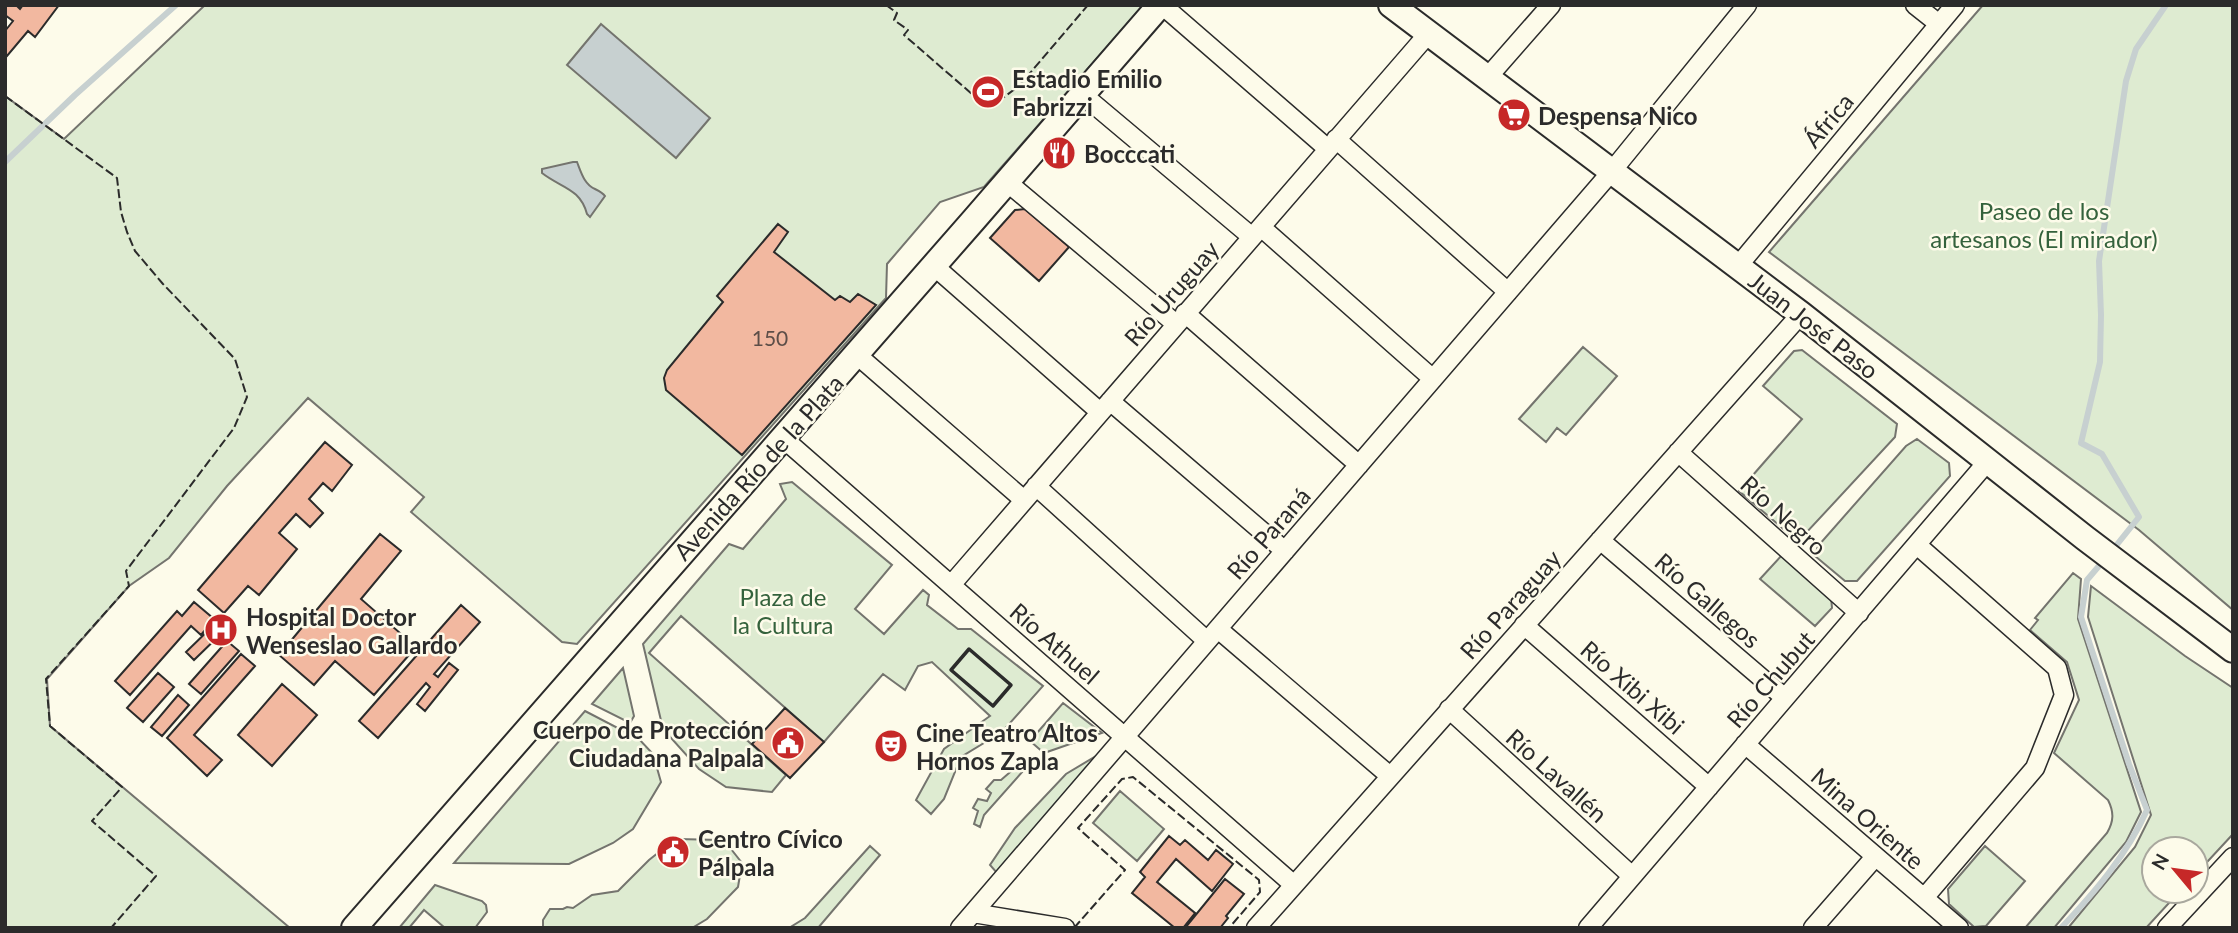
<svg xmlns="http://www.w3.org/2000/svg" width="2238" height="933" font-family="Lato,sans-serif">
  <rect width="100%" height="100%" fill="#fdfbea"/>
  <path fill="#deebd1" stroke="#74746e" stroke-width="2" d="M205 5H1144L984 187 940 202 887 264 886 298 577 644 562 642 411 512 424 497 308 398 227 486 169 558 129 586 47 679 50 726 290 928H5V96L64 139Z
    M1983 5H2233V610L2139 530 1769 252Z
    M1583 347 1617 376 1566 435 1557 428 1546 442 1519 419Z
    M1802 350 1897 424 1895 437 1806 533 1794 538 1739 491 1802 419 1763 386 1794 351Z
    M1917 439 1949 463 1950 476 1857 581H1845L1815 556 1818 546 1906 446Z
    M792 482 892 565 855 609 884 634 923 590 929 595 927 605 958 629H971L1043 686 1002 732 961 757 944 799 931 814 916 800 944 749 990 716 932 662 918 666 905 690 883 674 824 742 681 616 649 653 786 775 772 792 726 787 699 769 663 729 643 644 729 544 743 549 786 499 780 484Z
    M1782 555 1831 597 1832 608 1815 626 1760 579Z
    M2073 573 2081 579 2078 619 2141 812 2126 842 2054 928H2025L2107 833C2114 821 2114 812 2108 800L2054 753 2079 700 2067 662 2030 630 2038 620 2035 618Z
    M2091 586 2185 656 2233 688V834L2196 874V849H2154V891H2180L2146 928H2068L2135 847 2151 815 2088 617Z
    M623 668 634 716 630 723 592 704Z
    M1063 703 1102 733 1044 753 1030 741Z
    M585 711 639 739 653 754 661 782 633 829 613 843 569 864 454 863Z
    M1106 750 997 873 990 865 1015 828 1066 774Z
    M1016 767 1023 771 984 815 980 827 974 824 978 811 973 808 978 799 987 801 991 793 986 789 994 780H1001Z
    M1120 791 1164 829 1137 861 1093 823Z
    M678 839 720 840 727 844 742 863 738 887 707 919 692 928H543V920L550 909H563L567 907 573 908 592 895 618 891 649 860 673 841Z
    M870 846 880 855 818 928H789L805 918Z
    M1985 846 2025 881 1986 926 1974 927 1949 904 1948 889Z
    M435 885 482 901 486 905 487 912 475 928H445L424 910 409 928H399Z"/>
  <path fill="#c7d0d0" stroke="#74746e" stroke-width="2" d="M601 24 710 118 676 158 567 65Z
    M573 162H577C581 172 584 184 595 189 599 191 603 193 605 196L590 217 587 214C580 188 561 188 542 173V169Z"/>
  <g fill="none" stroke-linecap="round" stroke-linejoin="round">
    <path stroke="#c7d0d0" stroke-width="6" d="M5 162 75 95 176 5
      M2111 552 2139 517 2102 454 2081 443 2100 362 2101 315 2099 261 2126 81 2136 49 2166 5
      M2061 928C2094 893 2127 855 2147 810L2129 764 2081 617 2087 580 2104 560"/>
  </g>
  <path fill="#f2b8a0" stroke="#2b2b2b" stroke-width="2" d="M5 5H16L20 9 23 5H59L35 37 28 31 7 56 5 55V31L13 21 5 15Z
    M1025 209 1069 247 1039 281 990 238 1015 210Z
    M778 224 788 232 774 252 835 300 840 296 850 302 858 294 876 305 742 455 666 390 664 378 667 370 723 302 717 296Z
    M325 442 352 465 332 491 323 483 309 499 323 513 310 527 296 514 279 533 297 549 259 595 248 586 224 613 198 590Z
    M380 534 401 551 361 599 416 647 374 695 335 661 314 685 279 655Z
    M194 602 214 619 201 635 191 626 130 695 115 681 177 611 182 616Z
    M461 605 480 622 434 674 438 677 449 663 458 670 425 711 417 704 430 687 426 683 378 738 359 721Z
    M219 620 227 628 194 660 186 652Z
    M227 641 239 651 201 694 189 684Z
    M241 654 255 666 194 735 222 760 207 776 167 738Z
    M158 673 174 687 143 722 127 708Z
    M282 684 317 715 272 766 238 735Z
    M178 695 189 705 162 736 151 727Z
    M785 708 824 742 790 778 752 744Z
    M1169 836 1180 845 1185 840 1208 860 1216 850 1233 864 1212 891 1176 859 1157 882 1195 913 1183 928H1175L1132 893 1145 877 1140 872Z
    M1225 879 1244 894 1226 916 1228 918 1220 928H1185Z"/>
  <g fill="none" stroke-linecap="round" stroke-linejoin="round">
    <defs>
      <path id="street" d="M1162 5 1328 149
        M1915 5 1939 24
        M1487 78 1551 5
        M1083 95 1252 237
        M1336 139 1508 292
        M1007 182 1176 324
        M1261 227 1433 379
        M934 266 1100 412
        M1738 266 1955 5
        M1185 313 1359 465
        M857 355 1024 500
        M1110 401 1285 551
        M784 439 1294 885
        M1678 452 1859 613
        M1036 486 1207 641
        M1600 540 1785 698
        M1917 545 2057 668 2064 695 2035 768 1924 898
        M951 585 1428 34
        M1524 625 1709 787
        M1218 629 1390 776
        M1449 709 1632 876
        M1745 744 1959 928
        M973 913 1065 928
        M960 928 1612 171 1747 5
        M1256 928 1801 314
        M1588 928 1988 461
        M1813 928 1875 857
        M2167 928 2233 857"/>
      <path id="secondary" d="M1391 5 1801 314 2085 538 2233 650
        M354 928C624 621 893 314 1160 5"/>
    </defs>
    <use href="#street" stroke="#2b2b2b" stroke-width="21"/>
    <use href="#secondary" stroke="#2b2b2b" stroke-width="28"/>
    <use href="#street" stroke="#fdfbea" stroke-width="18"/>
    <use href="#secondary" stroke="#fdfbea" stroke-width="24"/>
    <path stroke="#2b2b2b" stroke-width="2" stroke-dasharray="9 3.5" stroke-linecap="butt" d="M886 5 897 13 894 20 908 30 904 35 980 101 1000 100 1019 86 1088 5
      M5 96 117 178 121 212 127 232 135 251 163 284 235 359 247 397 234 428 126 571 129 586 46 679 50 726 122 787 92 821 156 876 111 928
      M1074 928 1125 870 1078 828 1122 779 1133 777 1259 880 1260 892 1229 928"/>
    <path stroke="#2b2b2b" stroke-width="3.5" d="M969 649 1011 685 993 706 951 670Z"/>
  </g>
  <defs>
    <symbol id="stadium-disc" viewBox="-11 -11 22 22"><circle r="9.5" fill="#c62828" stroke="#fdfbea"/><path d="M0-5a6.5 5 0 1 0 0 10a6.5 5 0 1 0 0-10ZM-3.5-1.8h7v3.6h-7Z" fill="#fff"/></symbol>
    <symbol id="supermarket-disc" viewBox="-11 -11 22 22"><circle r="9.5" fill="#c62828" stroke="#fdfbea"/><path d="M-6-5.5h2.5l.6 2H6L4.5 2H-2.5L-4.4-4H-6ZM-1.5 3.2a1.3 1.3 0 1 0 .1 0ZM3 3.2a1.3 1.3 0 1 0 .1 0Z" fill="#fff"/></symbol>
    <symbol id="restaurant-disc" viewBox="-11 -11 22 22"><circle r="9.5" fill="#c62828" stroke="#fdfbea"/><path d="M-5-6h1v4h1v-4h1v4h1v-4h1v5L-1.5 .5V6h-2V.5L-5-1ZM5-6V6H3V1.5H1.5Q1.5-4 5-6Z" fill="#fff"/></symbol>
    <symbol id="hospital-disc" viewBox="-11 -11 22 22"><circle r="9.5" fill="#c62828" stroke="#fdfbea"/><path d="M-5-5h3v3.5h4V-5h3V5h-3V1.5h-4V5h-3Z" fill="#fff"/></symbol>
    <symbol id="civic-disc" viewBox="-11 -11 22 22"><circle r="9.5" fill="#c62828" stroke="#fdfbea"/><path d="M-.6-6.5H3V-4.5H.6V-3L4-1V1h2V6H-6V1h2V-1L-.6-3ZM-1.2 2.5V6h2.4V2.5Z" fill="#fff"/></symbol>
    <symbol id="theatre-disc" viewBox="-11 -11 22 22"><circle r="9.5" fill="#c62828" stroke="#fdfbea"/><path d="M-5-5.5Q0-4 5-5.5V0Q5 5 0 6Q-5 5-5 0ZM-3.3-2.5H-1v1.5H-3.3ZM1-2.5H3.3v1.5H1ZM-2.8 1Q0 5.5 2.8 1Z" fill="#fff"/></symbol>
  </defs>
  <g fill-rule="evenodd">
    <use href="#stadium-disc" x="969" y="73" width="38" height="38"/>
    <use href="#supermarket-disc" x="1495" y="96" width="38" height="38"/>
    <use href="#restaurant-disc" x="1040" y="134" width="38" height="38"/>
    <use href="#hospital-disc" x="202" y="611" width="38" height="38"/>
    <use href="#civic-disc" x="769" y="724" width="38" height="38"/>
    <use href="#theatre-disc" x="872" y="727" width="38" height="38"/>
    <use href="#civic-disc" x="654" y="833" width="38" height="38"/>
  </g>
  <g text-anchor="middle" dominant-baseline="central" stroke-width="5" stroke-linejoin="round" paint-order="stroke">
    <g font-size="21" fill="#5d4e48">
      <text x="770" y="337">150</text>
    </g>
    <g font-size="24" font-weight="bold" fill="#2b2b2b" stroke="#fdfbea" text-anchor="start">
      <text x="1012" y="78">Estadio Emilio<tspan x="1012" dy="28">Fabrizzi</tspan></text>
      <text x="1538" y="115">Despensa Nico</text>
      <text x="1084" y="153">Bocccati</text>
      <text x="246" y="616">Hospital Doctor<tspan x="246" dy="28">Wenseslao Gallardo</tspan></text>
      <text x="764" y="729" text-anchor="end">Cuerpo de Protección<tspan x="764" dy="28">Ciudadana Palpala</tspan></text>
      <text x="916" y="732">Cine Teatro Altos<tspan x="916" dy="28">Hornos Zapla</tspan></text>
      <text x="698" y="838">Centro Cívico<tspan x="698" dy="28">Pálpala</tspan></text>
    </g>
    <g font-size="24" fill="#2b2b2b" stroke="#fdfbea">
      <text transform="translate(1828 120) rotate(-50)">África</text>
      <text transform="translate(1171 293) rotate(-49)">Río Uruguay</text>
      <text transform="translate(1814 325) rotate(38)">Juan José Paso</text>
      <text transform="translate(758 467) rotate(-48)">Avenida Río de la Plata</text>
      <text transform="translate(1784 515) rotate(42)">Río Negro</text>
      <text transform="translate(1268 533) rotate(-49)">Río Paraná</text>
      <text transform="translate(1708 600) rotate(41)">Río Gallegos</text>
      <text transform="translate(1510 604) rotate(-48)">Río Paraguay</text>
      <text transform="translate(1055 643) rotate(41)">Río Athuel</text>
      <text transform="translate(1770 679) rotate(-49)">Río Chubut</text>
      <text transform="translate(1633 687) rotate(41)">Río Xibi Xibi</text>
      <text transform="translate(1557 775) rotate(42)">Río Lavallén</text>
      <text transform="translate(1868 818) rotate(41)">Mina Oriente</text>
    </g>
    <g font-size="24" fill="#34623c" stroke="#fdfbea">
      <text x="2044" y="210">Paseo de los<tspan x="2044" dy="28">artesanos (El mirador)</tspan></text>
      <text x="783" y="596">Plaza de<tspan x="783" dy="28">la Cultura</tspan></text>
    </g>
  </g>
  <rect width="2238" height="933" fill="none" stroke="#2b2b2b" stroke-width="14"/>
  <g transform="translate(2175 870) rotate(299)"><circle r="33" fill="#fdfbea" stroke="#a9a89e" stroke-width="2"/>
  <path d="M0-5L12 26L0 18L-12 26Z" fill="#c62828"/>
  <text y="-10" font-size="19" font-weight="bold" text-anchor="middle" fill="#2b2b2b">N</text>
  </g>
</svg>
